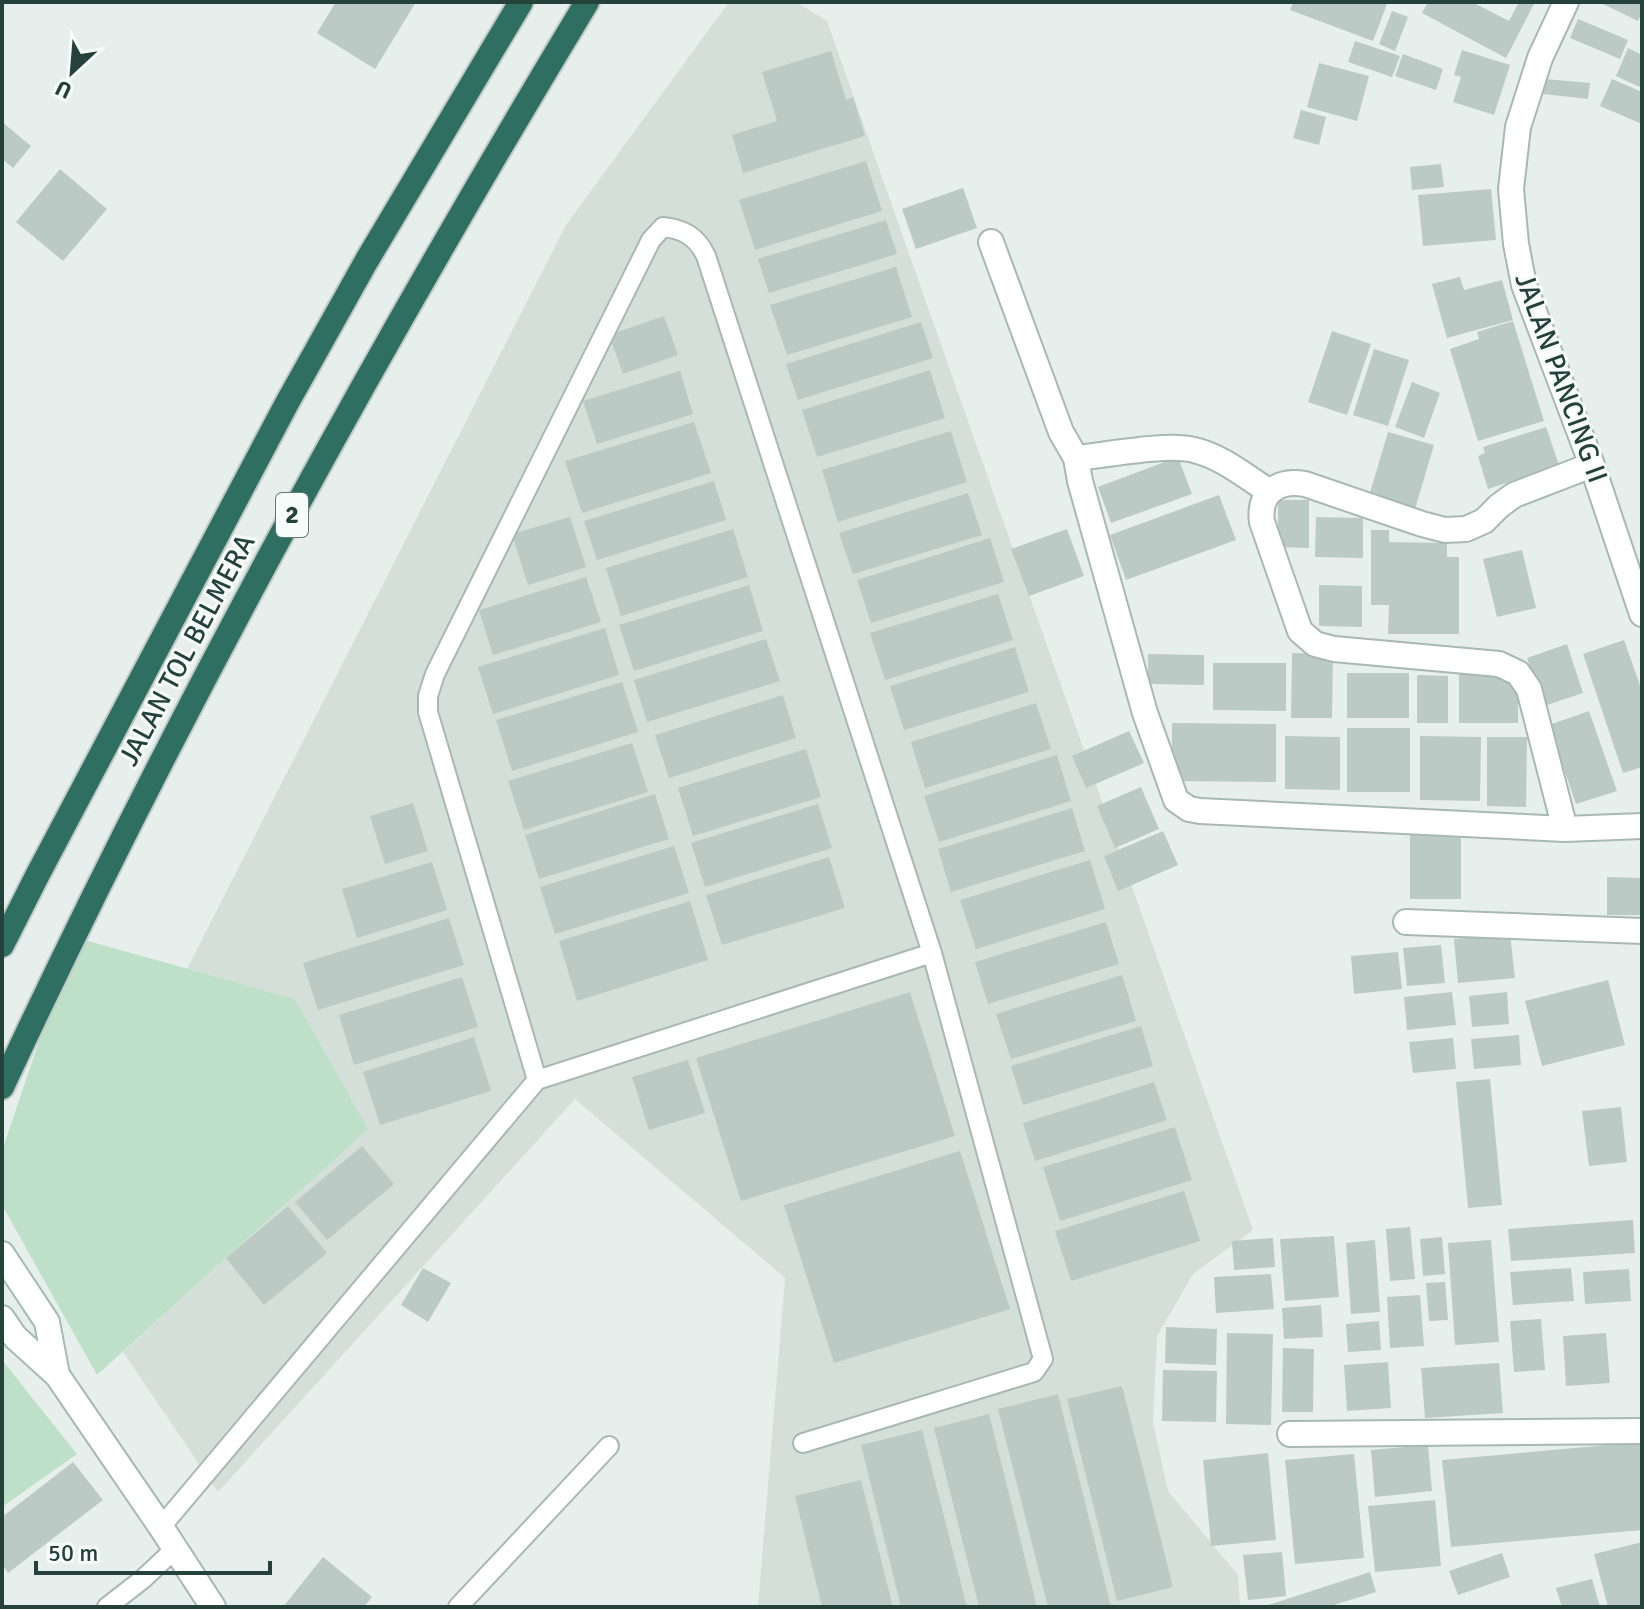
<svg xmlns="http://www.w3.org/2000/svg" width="1644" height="1609" font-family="Signika,sans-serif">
  <rect width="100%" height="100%" fill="#e6efeb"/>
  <path fill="#d4dfda" d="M729 2H796L827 21 1253 1230 1193 1274 1157 1336 1153 1422 1168 1491 1238 1575 1240 1607H758L785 1278 575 1099 218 1492 123 1352 367 1129 295 999 187 969 566 225Z"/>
  <path fill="#bfe0c8" d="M74 937 295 999 368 1129 97 1375 2 1205V1151Z
    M2 1360 77 1454 2 1507Z"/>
  <path fill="#bbcac4" d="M336 2H416L375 69 317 33Z
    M1293 2H1380L1387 4 1373 41 1290 10Z
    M1428 2H1472L1509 21 1519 2H1535L1506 58 1422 13Z
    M1599 2H1642V13L1638 21Z
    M1392 11 1408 17 1395 51 1379 44Z
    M1578 19 1628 40 1620 59 1570 38Z
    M1355 41 1400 56 1392 77 1348 62Z
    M1628 48 1642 55V88L1616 76Z
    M1462 50 1510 65 1494 115 1453 102 1461 77 1454 75Z
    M831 51 846 100 853 97 865 136 743 173 732 135 777 121 762 72Z
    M1403 54 1443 69 1436 90 1395 76Z
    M1319 63 1369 76 1357 121 1307 107Z
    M1545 79 1590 83 1588 99 1543 94Z
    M1612 79 1642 92V124L1600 106Z
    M1301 110 1326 117 1319 145 1293 138Z
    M2 122 31 146 13 168 2 159Z
    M866 161 882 211 755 250 739 200Z
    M1441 164 1444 187 1412 190 1410 167Z
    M60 169 107 209 63 261 16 222Z
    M963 188 977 228 916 249 902 209Z
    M1491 189 1496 240 1423 246 1418 195Z
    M886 220 897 254 769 293 758 259Z
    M896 267 912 317 787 355 770 305Z
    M1460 277 1464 290 1502 280 1513 320 1447 338 1432 284Z
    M664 316 678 355 623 374 609 335Z
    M1513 321 1544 421 1478 441 1450 349 1479 339 1477 332Z
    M921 322 933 358 798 400 786 364Z
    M1332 331 1371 344 1347 415 1308 402Z
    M1374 349 1409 360 1388 426 1353 415Z
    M930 370 945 418 817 457 802 410Z
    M680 371 693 414 597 444 583 401Z
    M1412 382 1440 393 1424 438 1395 427Z
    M694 422 711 473 582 513 565 461Z
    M1546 427 1559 465 1488 489 1478 456 1485 453 1483 447Z
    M951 431 967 482 838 522 822 470Z
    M1388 432 1434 445 1415 509 1369 496Z
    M1178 457 1192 494 1111 523 1098 487Z
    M714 481 726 520 597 560 584 521Z
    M968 493 982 535 853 574 839 533Z
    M1219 495 1236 540 1126 580 1110 535Z
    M1278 500H1309V548L1278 547Z
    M570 517 586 567 528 585 512 534Z
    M1316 517 1363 518V558L1315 557Z
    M733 529 748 577 621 616 606 568Z
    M1067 529 1084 576 1029 596 1011 549Z
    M1371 530H1389V542L1447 543V557H1459V634H1388L1389 605H1371Z
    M990 538 1004 582 871 623 857 580Z
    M1522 550 1536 608 1497 617 1483 559Z
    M586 577 601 622 493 655 479 610Z
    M749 585 763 631 634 671 619 625Z
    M1319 585 1362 586V627L1319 626Z
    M998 594 1013 640 885 680 870 633Z
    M605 628 619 675 493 714 478 667Z
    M766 639 780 681 647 722 634 680Z
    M1624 640 1642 691V767L1623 773 1583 654Z
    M1567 644 1583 693 1544 706 1527 658Z
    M1015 647 1029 692 904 730 890 686Z
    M1292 653 1333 654 1332 718H1291Z
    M1148 654 1204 655V685L1148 684Z
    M1213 663H1286V711L1213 710Z
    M1459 672 1518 673V723H1459Z
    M1347 673H1409V718H1347Z
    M1417 675 1448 676V723H1417Z
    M622 682 638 732 512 771 496 720Z
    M783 695 796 738 669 778 655 735Z
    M1036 703 1051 749 925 788 911 742Z
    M1589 711 1617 791 1576 804 1549 725Z
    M1172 723 1276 724V782L1172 781Z
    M1347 728H1410V792H1347Z
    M1129 731 1144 763 1086 788 1072 756Z
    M1285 736 1340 737V790L1285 789Z
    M1420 736 1481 737 1480 801 1420 800Z
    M1487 737H1527L1526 807 1487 806Z
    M632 743 648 792 524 830 508 781Z
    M806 749 821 797 693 836 678 788Z
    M1057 755 1071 801 939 842 924 796Z
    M1141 787 1159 829 1115 848 1097 806Z
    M655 794 669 839 539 879 525 835Z
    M413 803 428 851 385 864 370 816Z
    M818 804 832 848 705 887 691 843Z
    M1072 808 1085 851 951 892 938 849Z
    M1163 831 1178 865 1118 891 1104 856Z
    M1410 831H1461V899H1410Z
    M674 846 689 893 555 934 540 887Z
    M829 857 845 908 722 945 706 895Z
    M1090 860 1105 909 976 949 960 900Z
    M432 862 447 910 357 938 342 889Z
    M1607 877 1642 878V915H1607Z
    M690 901 708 960 577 1001 559 941Z
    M449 918 464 965 318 1010 303 963Z
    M1106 922 1119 964 988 1004 975 962Z
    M1510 934 1515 978 1458 983 1454 939Z
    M1441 945 1445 983 1407 986 1403 948Z
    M1398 952 1402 989 1354 994 1351 956Z
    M1122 975 1136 1021 1011 1059 996 1014Z
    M462 977 478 1027 354 1065 339 1015Z
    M1608 980 1625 1045 1542 1066 1525 1001Z
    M910 992 955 1136 741 1201 696 1058Z
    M1452 992 1456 1025 1407 1030 1404 997Z
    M1507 992 1509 1024 1472 1027 1469 996Z
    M1141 1026 1153 1066 1023 1105 1011 1066Z
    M1519 1035 1521 1065 1474 1069 1471 1039Z
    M474 1037 491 1091 380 1125 363 1072Z
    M1453 1038 1456 1069 1413 1073 1409 1042Z
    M688 1060 705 1113 649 1130 632 1077Z
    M1490 1079 1502 1205 1468 1208 1456 1082Z
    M1154 1082 1167 1120 1035 1161 1023 1123Z
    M1621 1107 1627 1162 1589 1166 1582 1111Z
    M1175 1127 1192 1180 1060 1221 1043 1167Z
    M362 1146 394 1184 327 1240 295 1202Z
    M960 1151 1010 1309 834 1363 784 1205Z
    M1184 1191 1200 1241 1071 1281 1055 1231Z
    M288 1206 327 1253 264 1305 226 1258Z
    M1633 1220 1635 1253 1511 1261 1508 1229Z
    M1410 1227 1415 1279 1390 1281 1386 1229Z
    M1334 1236 1339 1297 1285 1301 1280 1239Z
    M1442 1237 1445 1274 1423 1276 1420 1239Z
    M1273 1238 1275 1267 1234 1270 1232 1241Z
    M1375 1240 1380 1312 1351 1314 1346 1243Z
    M1491 1240 1499 1342 1455 1345 1448 1243Z
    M423 1268 451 1283 428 1322 401 1305Z
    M1571 1268 1574 1301 1513 1305 1510 1272Z
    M1629 1269 1631 1301 1585 1304 1583 1272Z
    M1271 1274 1274 1309 1216 1313 1214 1277Z
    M1445 1282 1448 1320 1429 1321 1426 1283Z
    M1420 1295 1424 1346 1390 1348 1387 1297Z
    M1321 1305 1323 1337 1284 1339 1282 1308Z
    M1541 1319 1545 1370 1514 1372 1510 1321Z
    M1379 1321 1381 1350 1348 1352 1346 1324Z
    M1166 1327 1217 1329 1216 1365 1165 1363Z
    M1227 1333 1273 1334 1271 1425 1226 1424Z
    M1606 1333 1610 1383 1566 1386 1563 1336Z
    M1283 1348 1314 1349 1313 1412H1282Z
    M1388 1362 1391 1408 1347 1411 1344 1365Z
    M1499 1363 1503 1413 1425 1418 1421 1368Z
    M1163 1370 1217 1371 1216 1422 1162 1421Z
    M1122 1386 1173 1587 1117 1601 1067 1399Z
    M1058 1394 1111 1607H1048L998 1409Z
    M989 1414 1037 1607H979L934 1428Z
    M922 1430 967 1607H901L861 1445Z
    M1642 1442V1530L1451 1547 1442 1460Z
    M1428 1445 1432 1491 1375 1497 1371 1450Z
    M1268 1453 1276 1540 1211 1546 1203 1460Z
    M1354 1454 1364 1558 1295 1564 1285 1460Z
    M73 1462 103 1500 8 1573 2 1564V1517Z
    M861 1480 893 1607H822L795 1496Z
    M1435 1500 1441 1566 1375 1572 1368 1506Z
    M1642 1542V1607H1608L1594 1554Z
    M1282 1552 1286 1596 1248 1600 1243 1555Z
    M1502 1553 1510 1577 1458 1595 1449 1571Z
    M323 1557 372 1597 364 1607H283Z
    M1370 1572 1376 1592 1327 1607H1262Z
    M1592 1579 1600 1607H1562L1556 1588Z"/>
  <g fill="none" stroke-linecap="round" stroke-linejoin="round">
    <defs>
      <path id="lane" d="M537 1080 428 712V696L435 674 651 240 663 227C684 229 697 237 706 256L932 953 1043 1359 1034 1372 803 1443
        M161 1527 537 1080 932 953
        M107 1607 143 1579 175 1549
        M458 1607 609 1446"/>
      <path id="street" d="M1566 2 1540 58 1518 127 1511 189 1516 244 1524 285 1592 465 1642 614
        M991 242 1061 432 1076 458C1106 455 1167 443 1194 450 1221 456 1246 477 1270 492
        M1076 458 1080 481 1145 713 1176 800 1189 809 1200 811 1565 829
        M1592 465 1514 495 1499 506 1484 521 1466 529 1445 530 1422 524 1305 484C1278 479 1258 493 1262 522L1300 631 1315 644 1334 649 1499 664 1518 673 1529 689 1565 829 1642 826
        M1406 922 1642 931
        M1290 1434 1642 1431"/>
      <path id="secondary" d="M2 1254 47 1322 57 1375
        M2 1318 15 1337 57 1375 161 1527 213 1607"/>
      <path id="highway" d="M2 945 38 874 287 403 367 260 521 2
        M2 1087C176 714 375 353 587 2"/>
    </defs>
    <use href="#lane" stroke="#a8b8b2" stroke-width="22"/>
    <use href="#street" stroke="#a8b8b2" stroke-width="28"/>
    <use href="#secondary" stroke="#a4bbb3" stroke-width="28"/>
    <use href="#highway" stroke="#c2cac8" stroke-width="28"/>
    <use href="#lane" stroke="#fff" stroke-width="18"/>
    <use href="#street" stroke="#fff" stroke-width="24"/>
    <use href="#secondary" stroke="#fff" stroke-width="24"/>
    <use href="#highway" stroke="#2f6f62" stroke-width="24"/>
  </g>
  <g text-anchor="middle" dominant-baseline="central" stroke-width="6" stroke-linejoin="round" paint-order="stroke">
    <rect fill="#f7fbf9" stroke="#637a73" stroke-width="2" x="276" y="493" width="32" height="44" rx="6"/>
    <g font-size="26" font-weight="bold" fill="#24423a">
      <text x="292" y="515">2</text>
    </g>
    <g font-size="28" fill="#24423a" stroke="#f7fbf9">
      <text transform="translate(1561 378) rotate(70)">JALAN PANCING II</text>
      <text transform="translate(187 650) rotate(-62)">JALAN TOL BELMERA</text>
    </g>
  </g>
  <rect width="1644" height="1609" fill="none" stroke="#24423a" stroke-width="8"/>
  <g transform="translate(72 72) rotate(206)" stroke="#f7fbf9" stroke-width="6" paint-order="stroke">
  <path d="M0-6L14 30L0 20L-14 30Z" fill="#24423a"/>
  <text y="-12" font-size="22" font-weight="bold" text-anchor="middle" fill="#24423a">U</text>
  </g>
  <path d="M36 1561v12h234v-12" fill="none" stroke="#24423a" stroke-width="4"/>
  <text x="48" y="1561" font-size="24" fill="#24423a" stroke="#f7fbf9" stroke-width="6" paint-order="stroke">50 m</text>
</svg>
